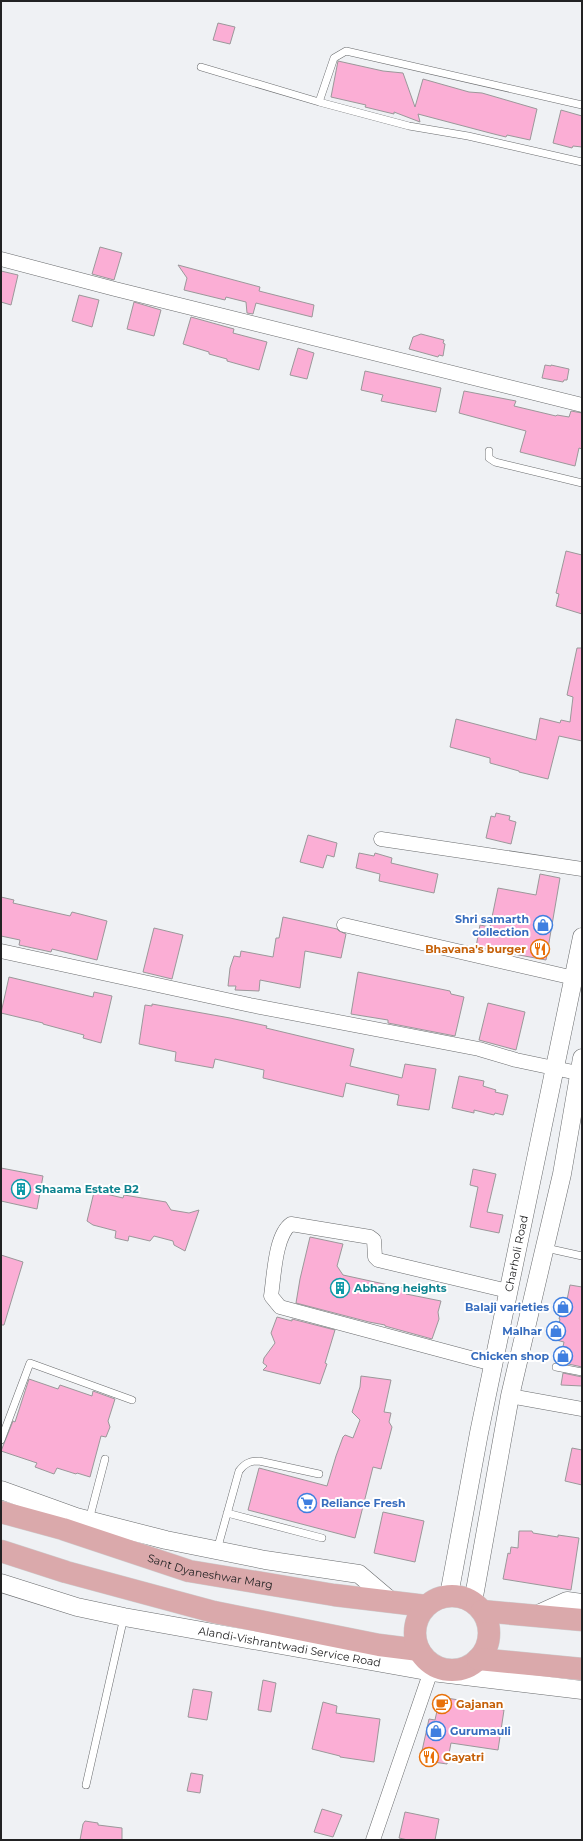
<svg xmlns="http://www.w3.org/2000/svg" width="583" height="1841" font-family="Montserrat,sans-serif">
  <rect width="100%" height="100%" fill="#eff1f4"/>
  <path fill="#fbaed5" stroke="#9b989a" d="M218 23 235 27 230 44 213 40Z
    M338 61 383 71 403 73 415 107 423 79 469 92 482 93 537 109 530 140 507 135 506 137 490 133 418 114 420 122 394 112V114L365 107 366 105 331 97Z
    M561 110 582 116V147L573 146 572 148 553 143Z
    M100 247 122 253 114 280 92 274Z
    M178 265 260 287 259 291 314 305 312 317 256 303 253 314 247 313 246 302 226 297 225 300 184 290 187 278Z
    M1 271 18 275 11 305 1 302Z
    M79 295 99 300 92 327 72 321Z
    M134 302 161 310 154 336 127 329Z
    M191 317 234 329 233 333 267 342 259 370 227 361V359L209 354V352L183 344Z
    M421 334 444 340 443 343 445 344 443 356 439 355 438 357 409 349 413 337Z
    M298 348 314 353 307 379 290 375Z
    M545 365 551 366V365L569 369 567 380H564L563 382 542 378Z
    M365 371 441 388 436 412 381 401 383 395 361 390Z
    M464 391 516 401 514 406 556 416 557 415 569 417 571 411 582 413V449L579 448 575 466 520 452 526 431 459 413Z
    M566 551 582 555V614L556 606 559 594 556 593Z
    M577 648H582V741L559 736 548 779 519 772V771L490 763V758L450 747 456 719 536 740 540 718 560 723 561 720 570 722 573 697 567 695Z
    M496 813 510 816 509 820 516 822 511 844 486 838 491 816 495 817Z
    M308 835 337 843 334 857 327 855 323 868 300 862Z
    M359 853 374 856 375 853 392 858 391 863 438 874 434 893 379 881 380 874 356 868Z
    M540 874 560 878 546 960 476 947 480 925 490 927 498 888 536 895Z
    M1 897 14 900 13 903 70 916 72 912 107 921 97 960 52 949 51 952 19 945 20 940 1 936Z
    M283 917 337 929 339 931 346 934 341 958 305 951 300 988 260 980 259 991 235 990 236 986H228L230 968 234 956 240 957 241 951 273 957 276 938H279Z
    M154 928 183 935 172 979 143 972Z
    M358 972 450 991 451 994 464 997 455 1036 388 1023V1020L351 1014Z
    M9 977 93 997 94 992 112 996 101 1043 83 1038 84 1035 43 1024V1023L1 1013Z
    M488 1003 525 1012 516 1050 479 1040Z
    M152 1004 230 1018 267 1026 266 1028 354 1049 350 1066 402 1078 405 1064 436 1069 429 1110 397 1105 399 1095 346 1083 343 1097 263 1078 264 1070 215 1059 213 1068 175 1061 176 1052 139 1044 145 1005 152 1006Z
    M459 1076 484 1081 483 1086 496 1090 495 1092 508 1095 503 1115 495 1113 494 1115 474 1110V1113L452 1108Z
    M1 1168 43 1176 37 1209 1 1201Z
    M473 1169 496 1174 487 1212 503 1215 499 1233 470 1227 478 1187 470 1185Z
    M95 1188 104 1190 106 1194 123 1198 124 1195 166 1202 171 1210 189 1213 199 1210 185 1251 174 1245 173 1241 154 1236 150 1241 129 1236 128 1241 115 1238 116 1231 93 1225 87 1221Z
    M310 1237 343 1244 337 1266 343 1275 407 1289 406 1294 441 1301 438 1312 439 1319 432 1339 385 1326V1325L369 1322 296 1303 300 1279Z
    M1 1255 23 1262 4 1325H1Z
    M570 1285 582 1287V1367L564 1363 566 1352 562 1351 564 1342 556 1340 560 1319H559L564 1299 567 1300Z
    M277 1317 292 1321V1319L335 1330 325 1363 327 1364 320 1384 263 1370 267 1366 263 1363 264 1358 275 1343 271 1333Z
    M563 1373 582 1377V1386L561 1385Z
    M361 1376 391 1380 384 1412 391 1413 389 1422 392 1427 381 1469 373 1467 355 1538 248 1510 259 1468 327 1486 336 1456 343 1437 345 1435 353 1438 360 1420 352 1412 360 1387Z
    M29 1379 58 1389 60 1385 92 1396 93 1391 115 1399 108 1421 110 1427 106 1437 101 1436 90 1477 77 1473 76 1474 57 1468 54 1474 35 1467 37 1463 1 1451 13 1421 15 1422Z
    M572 1448 582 1450V1485L565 1481Z
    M383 1512 424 1521 415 1562 374 1553Z
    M519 1531H532L533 1533 558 1537V1535L579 1538 571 1590 503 1579 508 1553 510 1554 511 1547 518 1548Z
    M263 1680 276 1683 271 1712 258 1710Z
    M193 1689 212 1692 207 1720 188 1717Z
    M440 1697 459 1700 458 1702 504 1710 498 1750 451 1743 447 1764 420 1760 429 1719 435 1720Z
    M323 1702 337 1706 336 1713 380 1719 374 1762 340 1757V1756L312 1749Z
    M191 1773 203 1775 200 1793 187 1791Z
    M322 1809 342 1815 333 1837 314 1832Z
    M405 1812 439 1819 435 1840H408L399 1838Z
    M85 1821 98 1823V1825L122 1828V1840H80L83 1824Z"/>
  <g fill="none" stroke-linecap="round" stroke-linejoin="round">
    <defs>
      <path id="service" d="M201 67 319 102 409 126 468 136 582 162
        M319 102 334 58 346 51 582 105
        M489 451V458L495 462 582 483
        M546 1248 582 1256
        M556 1367 582 1372
        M1 1440 30 1363 132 1400
        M227 1513 322 1538
        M89 1520 105 1459
        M217 1550 239 1471C245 1463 250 1461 259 1461L319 1474
        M86 1785 124 1617"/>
      <path id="minor" d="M1 259 115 289 582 405
        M381 839 582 869
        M344 925 574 978
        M1 951 250 1005 479 1049 516 1060 582 1074
        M493 1364 280 1307 271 1296C274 1277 275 1235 291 1224L370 1237 374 1240 375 1257 378 1260 508 1291
        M510 1396 582 1409
        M373 1840 433 1665"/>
      <g id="tertiary">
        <path d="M1 1490 76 1517 166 1540 265 1560 359 1574 392 1602"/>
        <path id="s1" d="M1 1583 77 1607 124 1617 432 1672 582 1690"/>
        <path id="s2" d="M449 1595 479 1433 582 937"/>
        <path d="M473 1602 510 1396 562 1174 582 1058"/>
        <path d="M534 1616 567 1601 582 1603"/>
      </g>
      <g id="primary">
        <path id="s3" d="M1 1512 63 1529 189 1571 334 1595 426 1606"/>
        <path d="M1 1551 66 1572 214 1612 379 1645 419 1650"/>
        <circle cx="452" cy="1633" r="37"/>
        <path d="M482 1611 582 1620"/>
        <path d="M478 1659 582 1669"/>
      </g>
    </defs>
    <use href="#service" stroke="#696b6d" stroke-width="8"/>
    <use href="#minor" stroke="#696b6d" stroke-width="15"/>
    <use href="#tertiary" stroke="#696b6d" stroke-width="19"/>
    <use href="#primary" stroke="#cececf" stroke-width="23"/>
    <use href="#service" stroke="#fff" stroke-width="7"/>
    <use href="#minor" stroke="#fff" stroke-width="14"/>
    <use href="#tertiary" stroke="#fff" stroke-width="18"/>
    <use href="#primary" stroke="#daa9ab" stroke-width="22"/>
  </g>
  <defs>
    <symbol id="shop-ring" viewBox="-11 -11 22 22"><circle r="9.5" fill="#fff" stroke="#3f7fe0" stroke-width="1.5"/><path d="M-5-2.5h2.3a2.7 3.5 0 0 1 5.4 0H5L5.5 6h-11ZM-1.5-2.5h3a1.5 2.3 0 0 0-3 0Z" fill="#3f7fe0"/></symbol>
    <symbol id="restaurant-ring" viewBox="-11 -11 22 22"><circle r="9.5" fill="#fff" stroke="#e8710a" stroke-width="1.5"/><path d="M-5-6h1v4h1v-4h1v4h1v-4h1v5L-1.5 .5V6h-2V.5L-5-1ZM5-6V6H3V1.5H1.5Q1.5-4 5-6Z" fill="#e8710a"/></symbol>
    <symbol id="building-ring" viewBox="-11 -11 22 22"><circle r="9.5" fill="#fff" stroke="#0f9aa8" stroke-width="1.5"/><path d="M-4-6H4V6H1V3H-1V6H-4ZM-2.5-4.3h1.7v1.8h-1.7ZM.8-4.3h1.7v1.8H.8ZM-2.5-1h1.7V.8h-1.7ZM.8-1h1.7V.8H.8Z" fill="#0f9aa8"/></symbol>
    <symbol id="supermarket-ring" viewBox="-11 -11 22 22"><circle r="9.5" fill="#fff" stroke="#3f7fe0" stroke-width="1.5"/><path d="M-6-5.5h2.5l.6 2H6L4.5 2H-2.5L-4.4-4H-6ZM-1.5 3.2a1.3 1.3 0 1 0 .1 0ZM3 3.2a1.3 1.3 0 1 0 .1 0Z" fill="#3f7fe0"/></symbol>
    <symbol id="cafe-ring" viewBox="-11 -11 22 22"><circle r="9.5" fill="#fff" stroke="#e8710a" stroke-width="1.5"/><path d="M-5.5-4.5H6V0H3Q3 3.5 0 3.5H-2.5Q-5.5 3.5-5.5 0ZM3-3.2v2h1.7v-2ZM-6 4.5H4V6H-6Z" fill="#e8710a"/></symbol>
  </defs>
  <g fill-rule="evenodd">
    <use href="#shop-ring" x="532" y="914" width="22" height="22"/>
    <use href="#restaurant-ring" x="529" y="938" width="22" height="22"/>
    <use href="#building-ring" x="10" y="1178" width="22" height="22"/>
    <use href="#building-ring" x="329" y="1277" width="22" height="22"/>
    <use href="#shop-ring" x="552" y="1296" width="22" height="22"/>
    <use href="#shop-ring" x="545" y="1320" width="22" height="22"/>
    <use href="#shop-ring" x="552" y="1345" width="22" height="22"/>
    <use href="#supermarket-ring" x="296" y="1492" width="22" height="22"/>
    <use href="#cafe-ring" x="431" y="1693" width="22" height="22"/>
    <use href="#shop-ring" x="425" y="1720" width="22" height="22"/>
    <use href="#restaurant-ring" x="418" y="1746" width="22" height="22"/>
  </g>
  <g text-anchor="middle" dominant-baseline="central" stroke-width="4" stroke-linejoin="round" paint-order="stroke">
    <g font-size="11" font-weight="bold" fill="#366cbe" stroke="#fff" text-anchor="end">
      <text x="529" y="919">Shri samarth<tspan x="529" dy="13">collection</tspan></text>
      <text x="549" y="1307">Balaji varieties</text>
      <text x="542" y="1331">Malhar</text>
      <text x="549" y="1356">Chicken shop</text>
      <text x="321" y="1503" text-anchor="start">Reliance Fresh</text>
      <text x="450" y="1731" text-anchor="start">Gurumauli</text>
    </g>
    <g font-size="11" font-weight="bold" fill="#c56008" stroke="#fff" text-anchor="start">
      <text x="526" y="949" text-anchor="end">Bhavana's burger</text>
      <text x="456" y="1704">Gajanan</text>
      <text x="443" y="1757">Gayatri</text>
    </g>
    <g font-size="11" font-weight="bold" fill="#0d838f" stroke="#fff" text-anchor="start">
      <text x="35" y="1189">Shaama Estate B2</text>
      <text x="354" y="1288">Abhang heights</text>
    </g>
    <g font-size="11" fill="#222223" stroke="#fff">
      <text stroke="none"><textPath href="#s2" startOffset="348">Charholi Road</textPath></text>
      <text stroke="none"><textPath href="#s3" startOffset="218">Sant Dyaneshwar Marg</textPath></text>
      <text stroke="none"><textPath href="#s1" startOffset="296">Alandi-Vishrantwadi Service Road</textPath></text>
    </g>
  </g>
  <rect width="583" height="1841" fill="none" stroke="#222223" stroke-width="4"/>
</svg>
